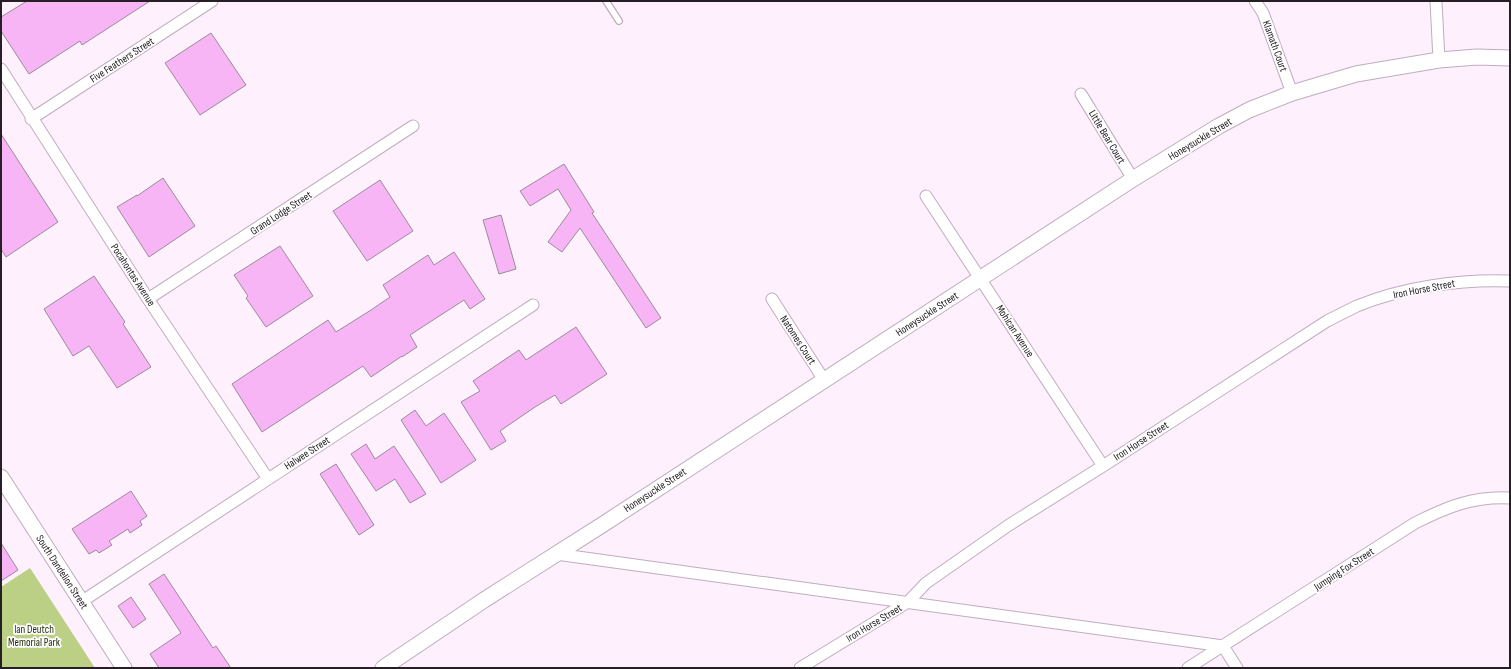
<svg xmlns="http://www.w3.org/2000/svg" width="1511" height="669" font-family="'Sofia Sans Condensed',sans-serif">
  <rect width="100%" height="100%" fill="#fff0fe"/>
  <path fill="#bbd085" d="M30 568 95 668H1V587Z"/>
  <path fill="#f7b5f5" stroke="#9b8a9a" d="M27 1H150L82 45 80 41 29 74 1 31V17Z
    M211 33 246 85 200 115 165 63Z
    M1 134 58 222 6 257 1 249Z
    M564 164 594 212 592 213 661 318 646 328 580 228 562 252 548 242 571 210 558 189 530 206 520 191Z
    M163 178 195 226 149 257 117 207 137 195V196Z
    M380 180 413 231 367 261 333 211Z
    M501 215 516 269 499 274 483 220Z
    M280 246 313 296 266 327 246 298 248 296 234 275Z
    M454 252 485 299 470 309 464 300 410 335 417 347 402 357V356L371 377 363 366 262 432 232 384 328 320 336 332 371 310 390 297 383 285 428 255 434 265Z
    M94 276 125 322 123 324 151 367 117 388 89 346 73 356 44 309Z
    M576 327 607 374 561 404 555 395 535 407 500 431 506 441 491 450 461 402 480 391 473 381 519 350 526 360Z
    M415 410 426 426 444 413 476 460 441 483 401 420Z
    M366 444 375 459 394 446 426 494 410 503 395 479 376 491 351 454Z
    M336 464 374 525 359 535 320 474Z
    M131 491 147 516 140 521 142 525 130 533 128 529 109 541 112 545 99 553 96 550 89 554 72 529Z
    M1 543 18 570 1 581Z
    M164 574 213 648 216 646 231 668H159L150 654 181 633 149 584Z
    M131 597 146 619 133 628 118 606Z"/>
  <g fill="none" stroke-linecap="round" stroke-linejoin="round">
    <defs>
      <path id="lane" d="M606 1 619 21"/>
      <path id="street" d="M1255 1 1263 13 1292 93
        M1436 1 1439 60
        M1 69 148 299 268 479
        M1081 94 1133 179
        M31 119 212 1
        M926 196 1103 466
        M148 299 413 126
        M772 299 824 380
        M556 554 1223 646 1237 668
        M81 602 533 305
        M800 668 908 602 926 583 1009 525 1103 466 1327 321C1337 316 1347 311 1357 306 1403 287 1461 279 1510 281
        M1188 668 1415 523C1447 507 1473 496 1510 498"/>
      <path id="secondary" d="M1 477 124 668
        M383 668 484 600 602 525 1133 179 1219 126 1249 110 1292 93 1356 74 1439 60 1477 57 1510 58"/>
    </defs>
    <use href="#lane" stroke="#beadbe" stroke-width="8"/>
    <use href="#street" stroke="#beadbe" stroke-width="13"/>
    <use href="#secondary" stroke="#beadbe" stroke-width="17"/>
    <use href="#lane" stroke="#fff" stroke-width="5.5"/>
    <use href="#street" stroke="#fff" stroke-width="11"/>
    <use href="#secondary" stroke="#fff" stroke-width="15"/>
  </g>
  <g text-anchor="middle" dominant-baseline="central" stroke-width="3.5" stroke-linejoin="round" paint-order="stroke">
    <g font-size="11" fill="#262026" stroke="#fff">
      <text transform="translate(1275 46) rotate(70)">Klamath Court</text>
      <text transform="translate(122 60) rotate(-33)">Five Feathers Street</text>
      <text transform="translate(1107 137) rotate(59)">Little Bear Court</text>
      <text transform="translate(1200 139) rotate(-31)">Honeysuckle Street</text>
      <text transform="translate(281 213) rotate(-33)">Grand Lodge Street</text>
      <text transform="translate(133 275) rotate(57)">Pocahontas Avenue</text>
      <text transform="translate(1424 289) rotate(-11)">Iron Horse Street</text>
      <text transform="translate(927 314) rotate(-33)">Honeysuckle Street</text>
      <text transform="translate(1015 331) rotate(57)">Mohican Avenue</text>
      <text transform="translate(798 340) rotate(57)">Natomes Court</text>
      <text transform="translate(1141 441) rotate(-33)">Iron Horse Street</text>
      <text transform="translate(307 453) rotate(-33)">Halwee Street</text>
      <text transform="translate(655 490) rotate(-33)">Honeysuckle Street</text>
      <text transform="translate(1344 569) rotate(-33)">Jumping Fox Street</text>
      <text transform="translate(62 572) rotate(57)">South Dandelion Street</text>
      <text transform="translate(874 623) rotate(-31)">Iron Horse Street</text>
    </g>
    <g font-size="11" fill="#262f0b" stroke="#fff">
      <text x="34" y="629">Ian Deutch<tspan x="34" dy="13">Memorial Park</tspan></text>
    </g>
  </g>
  <rect width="1511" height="669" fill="none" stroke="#262026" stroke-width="4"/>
</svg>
